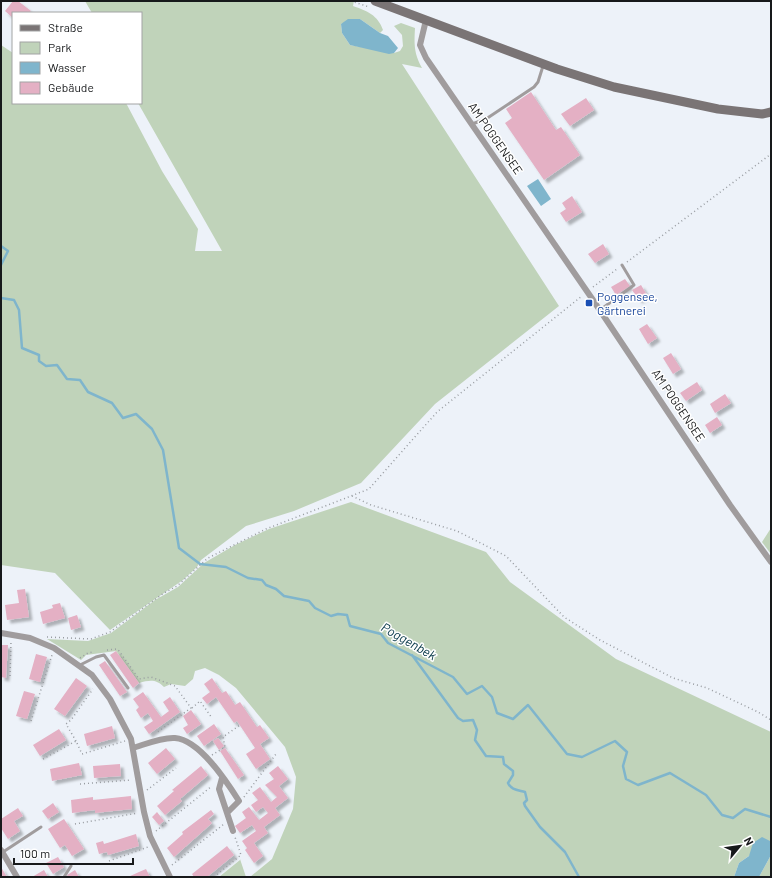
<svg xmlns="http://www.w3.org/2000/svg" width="772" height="878" font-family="Barlow,sans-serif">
  <defs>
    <filter id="shadow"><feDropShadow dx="3.5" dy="3.5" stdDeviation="1" flood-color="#0004"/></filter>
  </defs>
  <rect width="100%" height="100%" fill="#edf2f9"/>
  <path fill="#c0d3ba" d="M85 1H354L353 6C367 11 378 15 383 30L380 33 360 19 341 24 342 33 350 45 394 53 400 51 403 46 402 35 394 26 401 23 415 28C414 44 414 54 422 68L402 64 559 306 435 404 361 483 294 511 246 526 201 560 197 567 183 580 110 630 55 573 1 565V45L13 53V103H126L162 171 198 229 195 251H222L138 103H141V13H92Z
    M351 502 486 552 510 582 616 659 771 732V845L770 841 739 863 734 877H250L272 859 293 809 296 777 285 747 236 688 219 675 205 668 195 671 193 679 185 686 171 684 164 687C156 679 150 680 139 683L116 651 86 655 81 660 47 639 88 641 111 633 155 600 178 587 204 563 235 545 269 529Z
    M771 528V554L762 542Z
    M771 855V877H759Z
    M240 859 246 877H219L240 860Z"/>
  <path fill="#7fb5cc" d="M348 19H360L380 33 388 36 398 48 394 53 389 54 350 45 342 33 341 24Z
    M538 179 551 199 541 206 527 186Z
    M762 837 770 841 771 855 759 877H734L739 863 749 856 753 843Z"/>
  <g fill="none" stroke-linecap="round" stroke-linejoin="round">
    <path stroke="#7fb5cc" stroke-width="2.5" d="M1 246 8 251 1 265
      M1 298 14 300 19 310 22 348 39 355V361L46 366 57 365 67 379 80 380 88 392 112 403 123 418 136 414 152 429 163 450 179 548 200 564 226 567 248 578 262 580 266 585 276 589 284 596 309 601 315 608 331 616 338 614 347 615 350 626 381 634 388 643 453 677 467 694 482 686 492 697 497 713 513 719 528 705 567 754 582 757 615 741 627 752 623 766 626 779 638 785 670 773 706 795 722 815 733 818 745 809 771 817
      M412 655 458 718 463 721 473 720 477 730 475 740 486 756 503 757 504 764 513 771V775L508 783C511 790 518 790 525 792L527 800 524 803 525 806 540 827 565 852 579 877"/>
  </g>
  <path fill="#e4b0c4" filter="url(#shadow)" d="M13 1H18L31 11 29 13H13V18L5 11Z
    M531 92 556 130 561 127 580 155 544 180 505 123 512 118 506 109Z
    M586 98 594 110 570 126 561 114Z
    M572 196 582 212 566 222 560 213 566 209 562 203Z
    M603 244 609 254 595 263 588 254Z
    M625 279 630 286 616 295 611 287Z
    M641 285 647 295 639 300 632 290Z
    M647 324 657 338 648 344 639 329Z
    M671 353 681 369 673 374 663 358Z
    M697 382 702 390 686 401 680 393Z
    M725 394 731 403 715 413 710 404Z
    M717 417 722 425 710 433 705 425Z
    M25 589 29 617 7 620 5 605 19 603 17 590Z
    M60 603 65 618 43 624 40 612 53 608 52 605Z
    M77 615 81 627 71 630 68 618Z
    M1 645H8L6 678 1 677Z
    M116 651 139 683 133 688 110 655Z
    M36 654 47 657 40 682 29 679Z
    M105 661 127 692 120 696 99 665Z
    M76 678 87 686 65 716 54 709Z
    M212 678 222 693 226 691 235 705 240 702 257 727 260 725 269 738 260 744 270 759 256 769 246 754 255 748 237 721 234 723 216 697 207 704 202 698 210 692 204 684Z
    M24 691 35 694 27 719 16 716Z
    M143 692 161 717 169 711 163 702 170 697 180 712 149 734 144 727 153 721 148 713 141 718 136 710 139 707 133 699Z
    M191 710 201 724 187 734 183 728 188 725 183 716Z
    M214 724 221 734 204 746 197 736Z
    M112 726 115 738 87 746 84 734Z
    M59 729 66 740 40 756 33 745Z
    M218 738 224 746 219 750 213 741Z
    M166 748 175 759 157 774 148 763Z
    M225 748 244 775 238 779 220 751Z
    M79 763 82 775 52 781 50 769Z
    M120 764 121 776 94 778 93 766Z
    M201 766 208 775 180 799 182 801 165 815 157 806 174 791 172 790Z
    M278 766 288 779 279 786 288 798 275 808 280 815 264 827 268 833 254 843 263 856 254 863 245 850 247 848 242 841 256 831 252 825 240 833 235 826 246 818 242 812 249 807 259 820 268 813 263 807 256 812 251 805 258 800 252 793 260 787 271 802 277 797 265 785 274 779 269 773Z
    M131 796 132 809 95 813V810L72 813 71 800 93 797V800Z
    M53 803 59 812 48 819 42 811Z
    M18 808 23 816 14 821 20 831 8 839 1 828V819Z
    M211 810 214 814 208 819 212 823 174 857 167 848 183 834 182 832Z
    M157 812 164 821 159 825 152 817Z
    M64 819 84 849 72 856 65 845 60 848 48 829Z
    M136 834 139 846 108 855 107 852 99 854 96 843 103 841 104 844Z
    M227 846 234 855 207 877H194L192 874Z
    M58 857 64 867 53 874 46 863Z
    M1 867 7 877H1Z
    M146 869 150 877H128L139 872Z
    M44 870 48 877H32Z
    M75 870 79 877H68L67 875Z"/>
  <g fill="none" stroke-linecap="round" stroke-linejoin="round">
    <path stroke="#989ca1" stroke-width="1.5" stroke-dasharray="1 3" stroke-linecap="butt" d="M351 1 369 7
      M627 262 771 154
      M593 287 617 269
      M352 496 371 505 457 531 506 556 564 617 600 640 673 678 707 688 758 712 771 720
      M47 637 91 639 110 632 164 593 177 586 208 558 266 529 369 489 437 412 582 296
      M107 650 117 649 119 651 139 679 151 677 175 686 191 708 156 733
      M80 658 88 653 93 652
      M10 676 11 641
      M192 708 200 701 212 718
      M31 721 52 655
      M76 741 66 724 71 720 93 689
      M212 755 225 747 223 737 240 725
      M43 759 76 741 82 754 125 741
      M80 784 131 780
      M147 790 176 768
      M244 797 276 754
      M75 824 138 813
      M156 831 212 786
      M109 861 148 847
      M172 865 224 824
      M214 877 241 855 235 837"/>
    <path stroke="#a09c9d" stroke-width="3" d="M472 124 486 119 534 87 538 82 543 66
      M600 310 634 285 622 265
      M80 665 96 657 104 655 128 688
      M3 852 41 827
      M64 877 71 866"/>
    <path stroke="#a09c9d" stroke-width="6" d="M426 20 420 45 426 58 593 300 730 505 771 562
      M1 633 30 638 54 648 92 675 110 699 131 739 144 812 150 836 170 877
      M133 748C146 744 162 737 175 738 200 740 227 782 239 801L227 813 219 789 222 778
      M227 813 233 831
      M1 850 17 877"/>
    <path stroke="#7a7475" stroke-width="9" d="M375 1 557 69 614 87 718 109 762 114 771 112"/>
  </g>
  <rect fill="#1a4fb4" stroke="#fff" stroke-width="1.5" x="585" y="299" width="8" height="8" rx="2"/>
  <g text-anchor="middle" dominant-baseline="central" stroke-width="3" stroke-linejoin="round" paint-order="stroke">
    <g font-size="12" fill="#17191b" stroke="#fff">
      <text transform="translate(496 138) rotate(55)">AM POGGENSEE</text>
      <text transform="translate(679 405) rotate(56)">AM POGGENSEE</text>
    </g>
    <g font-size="12" fill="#164399" stroke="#fff" text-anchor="start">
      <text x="597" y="296">Poggensee,<tspan x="597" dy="14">Gärtnerei</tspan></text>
    </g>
    <g font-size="13" font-style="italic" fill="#013344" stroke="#fff">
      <text transform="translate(409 641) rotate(30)">Poggenbek</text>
    </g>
  </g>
  <rect width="772" height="878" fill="none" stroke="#17191b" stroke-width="4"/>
  <rect x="12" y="12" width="130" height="92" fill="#ffffff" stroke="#a2a3a4"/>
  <rect x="20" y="25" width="20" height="6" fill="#7a7475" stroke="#a2a3a4"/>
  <text x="48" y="32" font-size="12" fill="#17191b">Straße</text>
  <rect x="20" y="42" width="20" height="12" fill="#c0d3ba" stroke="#a2a3a4"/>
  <text x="48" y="52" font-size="12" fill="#17191b">Park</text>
  <rect x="20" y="62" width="20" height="12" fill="#7fb5cc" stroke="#a2a3a4"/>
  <text x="48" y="72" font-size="12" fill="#17191b">Wasser</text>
  <rect x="20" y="82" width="20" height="12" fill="#e4b0c4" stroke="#a2a3a4"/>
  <text x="48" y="92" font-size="12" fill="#17191b">Gebäude</text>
  <g transform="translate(740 846) rotate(61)" stroke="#ffffff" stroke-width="3" paint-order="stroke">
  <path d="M0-3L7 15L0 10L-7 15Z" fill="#17191b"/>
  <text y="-6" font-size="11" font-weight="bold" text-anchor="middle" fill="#17191b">N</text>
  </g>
  <path d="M14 858v6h119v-6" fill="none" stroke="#17191b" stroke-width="2"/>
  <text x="20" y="858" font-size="12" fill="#17191b" stroke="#ffffff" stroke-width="3" paint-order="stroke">100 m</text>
</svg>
